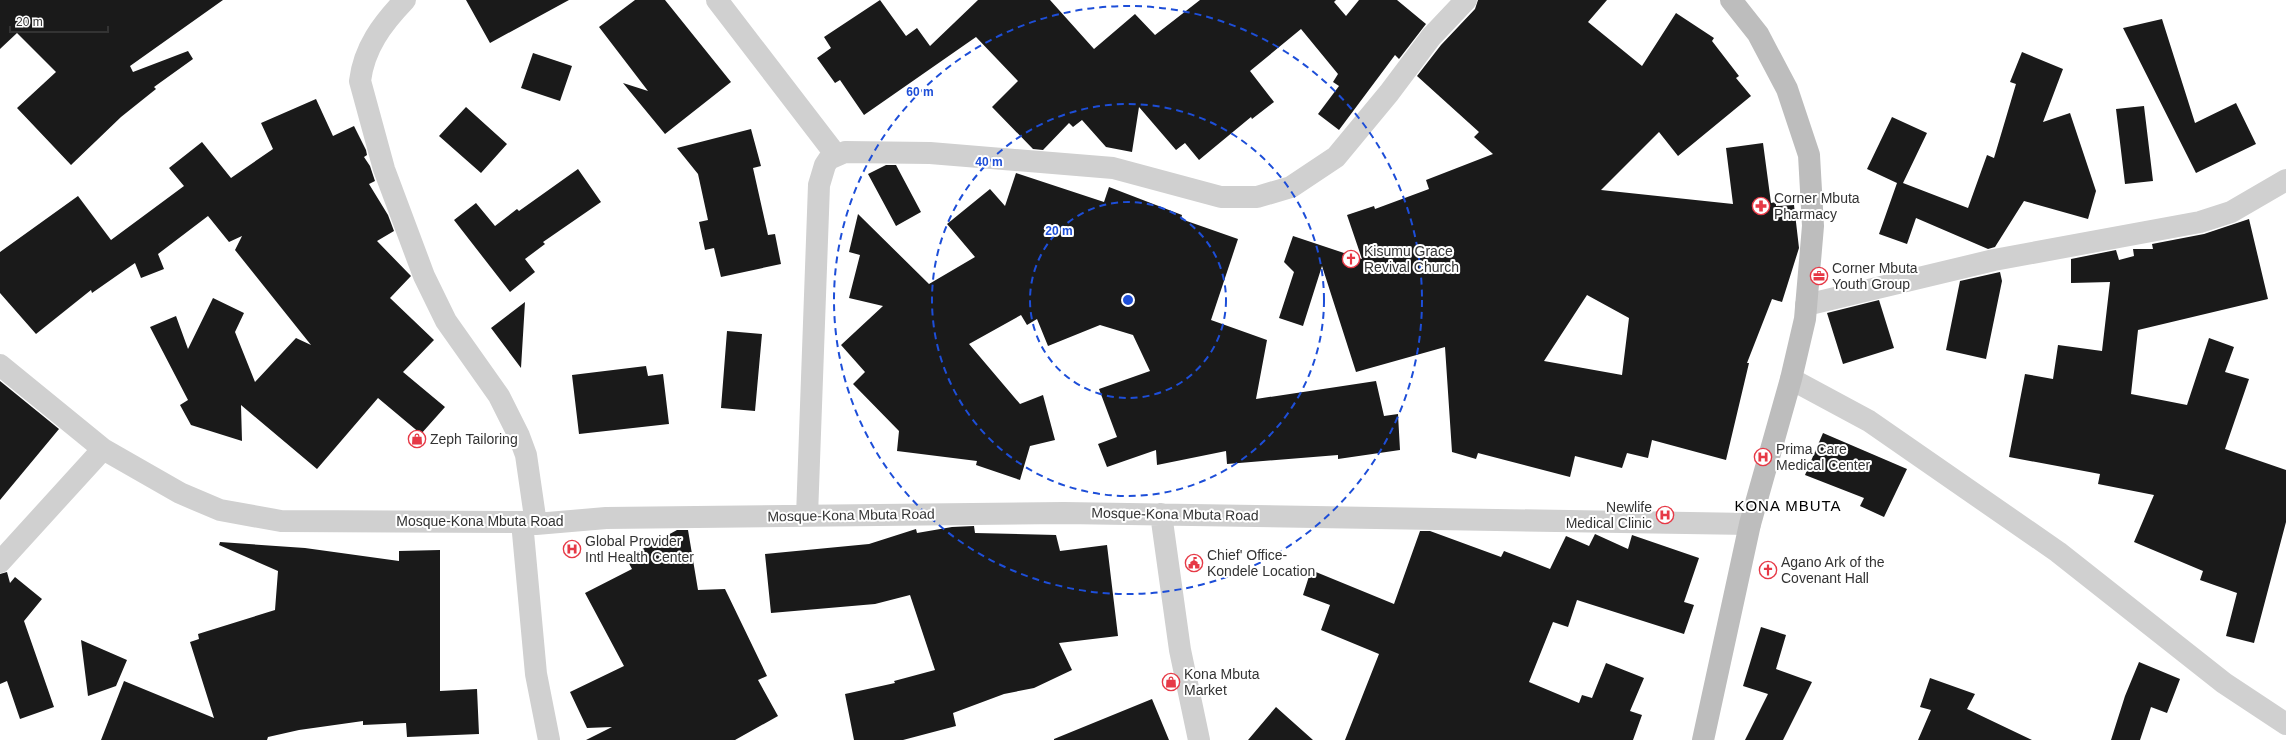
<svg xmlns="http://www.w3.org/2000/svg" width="2286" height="740" font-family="Helvetica,sans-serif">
  <rect width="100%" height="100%" fill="#fff"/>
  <path fill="#1a1a1a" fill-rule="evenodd" d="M0 0H223L130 66 133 72 188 51 193 59 154 87 156 89 121 117 71 165 17 108 56 72 17 33 0 49Z
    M466 0H569L490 43Z
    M635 0H665L731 82 665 134 623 83 648 91 599 27Z
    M880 0 906 36 917 28 930 46 978 0H1050L1094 49 1135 14 1155 35 1200 0H1336L1334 2 1346 16 1359 0H1397L1426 24 1399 59 1395 55 1339 130 1318 114 1339 86 1333 82 1338 74 1301 29 1250 71 1274 102 1252 119 1251 117 1199 160 1185 143 1176 150 1139 107 1132 152 1106 147 1082 120 1073 127 1069 123 1043 150 1033 149 992 107 1018 81 976 37 864 115 840 80 835 83 817 58 831 48 824 37Z
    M1478 0H1607L1588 22 1642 66 1676 13 1714 38 1712 41 1739 76 1736 78 1751 96 1678 156 1659 132 1601 190 1733 204 1726 148 1763 143 1771 203 1776 202V206L1794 205 1799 248 1782 302 1772 299 1747 363H1749L1726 460 1652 440 1648 458 1627 453 1622 468 1575 456 1570 477 1478 453 1476 459 1452 452 1445 347 1356 372 1322 266 1303 326 1279 318 1294 272 1284 262 1293 236 1362 259 1347 215 1374 206 1375 209 1429 189 1426 180 1493 154 1474 137 1479 132 1417 76 1441 45 1475 9ZM1587 295 1629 318 1622 375 1544 361Z
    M2162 19 2195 123 2236 103 2256 144 2196 173 2123 28Z
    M2022 52 2063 69 2043 122 2070 113 2096 191 2088 219 2024 201 1995 247 1988 249 1916 218 1907 244 1879 234 1897 183 1867 169 1892 117 1927 133 1903 183 1968 208 1987 155 1994 158 2016 84 2010 82Z
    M533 53 572 66 560 101 521 88Z
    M316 99 333 136 354 126 366 150 367 155 364 157 370 166 375 181 369 184 388 215 394 231 377 241 411 276 390 298 434 340 403 372 445 407 421 434 378 398 317 469 241 405 242 441 191 425 180 405 188 400 150 327 176 316 188 349 213 298 244 313 235 332 255 382 296 338 311 345 235 250 242 236 229 242 208 216 158 254 164 269 141 278 135 263 92 293 91 290 36 334 0 293V252L78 196 111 240 184 186 169 168 202 142 231 178 273 149 261 123Z
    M2144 106 2153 181 2125 184 2116 109Z
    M466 107 507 144 481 173 439 136Z
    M751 129 761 166 753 168 768 235 775 234 781 264 721 277 714 248 705 250 699 222 708 220 698 174 677 148Z
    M886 165H896L921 212 896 226 868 174Z
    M578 169 601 202 543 242 545 244 525 259 535 272 510 292 454 220 476 203 495 226 517 209 519 211Z
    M1016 173 1104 202 1109 187 1182 215 1181 219 1238 239 1211 320 1267 340 1256 399 1376 381 1384 416 1398 414 1400 450 1338 459V455L1227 464 1226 451 1157 465 1156 450 1107 467 1098 444 1117 437 1099 389 1150 371 1133 335 1100 325 1048 346 1037 319 1027 325 1021 315 969 344 1020 404 1043 395 1055 440 1030 446 1020 480 976 465 977 461 897 451 899 431 853 384 865 372 841 345 883 306 849 298 860 255 849 252 858 214 929 284 975 257 947 224 990 189 1005 206Z
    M2249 219 2268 299 2138 330 2131 394 2187 405 2209 338 2234 347 2225 372 2249 379 2225 449 2286 470V522L2254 643 2226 636 2237 593 2200 580 2203 571 2134 542 2154 495 2098 484 2100 474 2009 457 2025 374 2053 379 2058 345 2102 351 2110 282 2071 283V259L2116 250 2119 260 2134 256 2133 249H2153L2152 244 2204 234Z
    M2000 272 2002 281 1986 359 1946 350 1960 281Z
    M1879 300 1894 348 1843 364 1827 313Z
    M525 302 521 368 491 328Z
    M727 331 762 334 755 411 721 408Z
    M646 366 648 376 663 374 669 424 579 434 572 375Z
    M0 381 59 429 0 500Z
    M1823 433 1907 469 1884 517 1860 506 1864 498 1805 475Z
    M974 526 975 533 1056 535 1060 551 1107 545 1118 636 1059 643 1072 670 1034 688 1004 694 953 713 956 726 903 740H854L845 694 895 683 894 681 935 670 910 595 875 604 771 613 765 554 869 544 916 529 917 533 952 527Z
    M677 530H688L698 590 725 589 767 676 758 680 778 716 735 740H586L612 727 587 728 570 692 624 666 585 593 632 569 626 558Z
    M1420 531H1430L1501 557 1504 551 1550 569 1566 536 1589 546 1595 534 1628 549 1632 535 1699 558 1684 602 1694 605 1684 634 1577 600 1568 627 1553 622 1529 682 1579 703 1582 695 1592 698 1606 663 1644 678 1630 711 1642 715 1633 740H1345L1379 654 1321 630 1330 605 1303 595 1311 570 1394 604Z
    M220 542 305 548 399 561V551L440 550V691L477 689 479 734 407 737 406 723 363 725V721L299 730 268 737 267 740H101L124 681 214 718 190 642 199 639 198 634 275 610 278 571 219 545Z
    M7 572 10 583 15 577 42 599 24 621 54 707 20 719 7 681 0 684V574Z
    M1761 627 1786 635 1776 669 1812 682 1783 740H1745L1768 694 1743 686Z
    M81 640 127 660 116 686 88 696Z
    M2139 662 2180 679 2167 713 2151 707 2140 740H2111L2125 696Z
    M1930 678 1975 694 1967 709 2032 740H1918L1931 710 1920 707Z
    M1152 699 1169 740H1054V739Z
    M1276 707 1313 740H1248Z"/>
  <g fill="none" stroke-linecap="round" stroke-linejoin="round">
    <path stroke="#d0d0d0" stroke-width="22" d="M405 0C382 24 364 48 360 81L384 169 424 276 446 321 499 396 519 436 526 455 536 524
      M717 0 836 155
      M1806 305 1994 260 2200 222 2231 212 2286 180
      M0 365 103 449 180 493 220 510 281 521 522 522 536 524 606 518 1064 513 1750 524
      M1791 379 1869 421 2058 552 2224 683 2286 724
      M1161 514 1180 650 1199 740
      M807 516 819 185 825 165 829 159 845 152 930 153 1113 168 1221 197H1257L1291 187 1336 157 1389 93 1431 37 1466 0
      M522 522 536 674 549 740
      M0 562 103 449"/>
    <path stroke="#bdbdbd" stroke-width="22" d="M1703 740 1750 524 1791 379 1805 319 1813 226 1809 155 1787 89 1758 34 1731 0"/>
  </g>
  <g fill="none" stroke="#1d4ed8" stroke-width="2" stroke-dasharray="7 5">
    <circle cx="1128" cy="300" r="98"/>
    <circle cx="1128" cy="300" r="196"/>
    <circle cx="1128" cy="300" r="294"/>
  </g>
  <defs>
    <symbol id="pharmacy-ring" viewBox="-11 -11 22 22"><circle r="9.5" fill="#fff" stroke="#e63946" stroke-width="1.5"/><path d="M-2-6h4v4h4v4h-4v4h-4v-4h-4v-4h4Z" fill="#e63946"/></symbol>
    <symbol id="church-ring" viewBox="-11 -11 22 22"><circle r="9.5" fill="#fff" stroke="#e63946" stroke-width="1.5"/><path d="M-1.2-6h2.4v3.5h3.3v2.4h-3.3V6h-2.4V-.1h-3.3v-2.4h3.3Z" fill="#e63946"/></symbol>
    <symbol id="office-ring" viewBox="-11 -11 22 22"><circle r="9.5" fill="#fff" stroke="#e63946" stroke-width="1.5"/><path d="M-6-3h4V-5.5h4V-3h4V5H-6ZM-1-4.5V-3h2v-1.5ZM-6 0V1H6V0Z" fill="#e63946"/></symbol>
    <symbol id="shop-ring" viewBox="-11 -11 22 22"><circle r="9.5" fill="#fff" stroke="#e63946" stroke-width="1.5"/><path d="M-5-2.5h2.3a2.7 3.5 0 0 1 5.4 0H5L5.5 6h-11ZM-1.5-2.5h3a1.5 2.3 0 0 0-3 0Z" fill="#e63946"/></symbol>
    <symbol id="hospital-ring" viewBox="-11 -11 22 22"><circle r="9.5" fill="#fff" stroke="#e63946" stroke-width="1.5"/><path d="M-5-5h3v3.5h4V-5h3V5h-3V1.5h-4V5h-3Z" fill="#e63946"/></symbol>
    <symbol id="civic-ring" viewBox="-11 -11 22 22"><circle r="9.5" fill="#fff" stroke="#e63946" stroke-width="1.5"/><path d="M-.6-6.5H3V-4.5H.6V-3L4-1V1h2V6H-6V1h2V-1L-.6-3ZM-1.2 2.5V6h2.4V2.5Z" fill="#e63946"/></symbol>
  </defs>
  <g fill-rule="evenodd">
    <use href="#pharmacy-ring" x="1751" y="196" width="20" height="20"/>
    <use href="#church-ring" x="1341" y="249" width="20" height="20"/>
    <use href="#office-ring" x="1809" y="266" width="20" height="20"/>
    <use href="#shop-ring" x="407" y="429" width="20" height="20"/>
    <use href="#hospital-ring" x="1753" y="447" width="20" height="20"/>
    <use href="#hospital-ring" x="1655" y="505" width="20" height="20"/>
    <use href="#hospital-ring" x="562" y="539" width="20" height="20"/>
    <use href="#civic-ring" x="1184" y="553" width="20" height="20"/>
    <use href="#church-ring" x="1758" y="560" width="20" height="20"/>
    <use href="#shop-ring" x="1161" y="672" width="20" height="20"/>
  </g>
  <g text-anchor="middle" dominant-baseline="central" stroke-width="4" stroke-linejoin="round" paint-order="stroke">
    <g font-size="14" fill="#333" stroke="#fff" text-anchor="start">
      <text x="1774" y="198">Corner Mbuta<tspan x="1774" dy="16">Pharmacy</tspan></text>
      <text x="1364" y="251">Kisumu Grace<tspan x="1364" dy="16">Revival Church</tspan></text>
      <text x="1832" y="268">Corner Mbuta<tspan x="1832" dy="16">Youth Group</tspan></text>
      <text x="430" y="439">Zeph Tailoring</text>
      <text x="1776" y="449">Prima Care<tspan x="1776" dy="16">Medical Center</tspan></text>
      <text x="1652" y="507" text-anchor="end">Newlife<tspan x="1652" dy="16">Medical Clinic</tspan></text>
      <text x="585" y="541">Global Provider<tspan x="585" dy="16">Intl Health Center</tspan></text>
      <text x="1207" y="555">Chief' Office-<tspan x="1207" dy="16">Kondele Location</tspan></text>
      <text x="1781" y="562">Agano Ark of the<tspan x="1781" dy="16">Covenant Hall</tspan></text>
      <text x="1184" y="674">Kona Mbuta<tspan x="1184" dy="16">Market</tspan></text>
    </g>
    <g font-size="14" fill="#333" stroke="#fff">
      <text transform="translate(1175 514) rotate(1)">Mosque-Kona Mbuta Road</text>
      <text transform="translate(851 515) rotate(-1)">Mosque-Kona Mbuta Road</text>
      <text x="480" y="521">Mosque-Kona Mbuta Road</text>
    </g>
    <g font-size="15" letter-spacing="1" fill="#000" stroke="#fff">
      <text x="1788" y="505">KONA MBUTA</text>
    </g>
  </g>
  <circle cx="1128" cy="300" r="6" fill="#1d4ed8" stroke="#fff" stroke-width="2"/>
  <g font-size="12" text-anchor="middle" font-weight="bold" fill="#1d4ed8" stroke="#fff" stroke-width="4" stroke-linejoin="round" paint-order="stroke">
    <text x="920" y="96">60 m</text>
    <text x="989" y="166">40 m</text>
    <text x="1059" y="235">20 m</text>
  </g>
  <path d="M10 26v6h98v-6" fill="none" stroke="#333333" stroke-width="2"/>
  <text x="16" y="26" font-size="12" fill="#333333" stroke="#ffffff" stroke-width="3" paint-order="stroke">20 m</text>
</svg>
